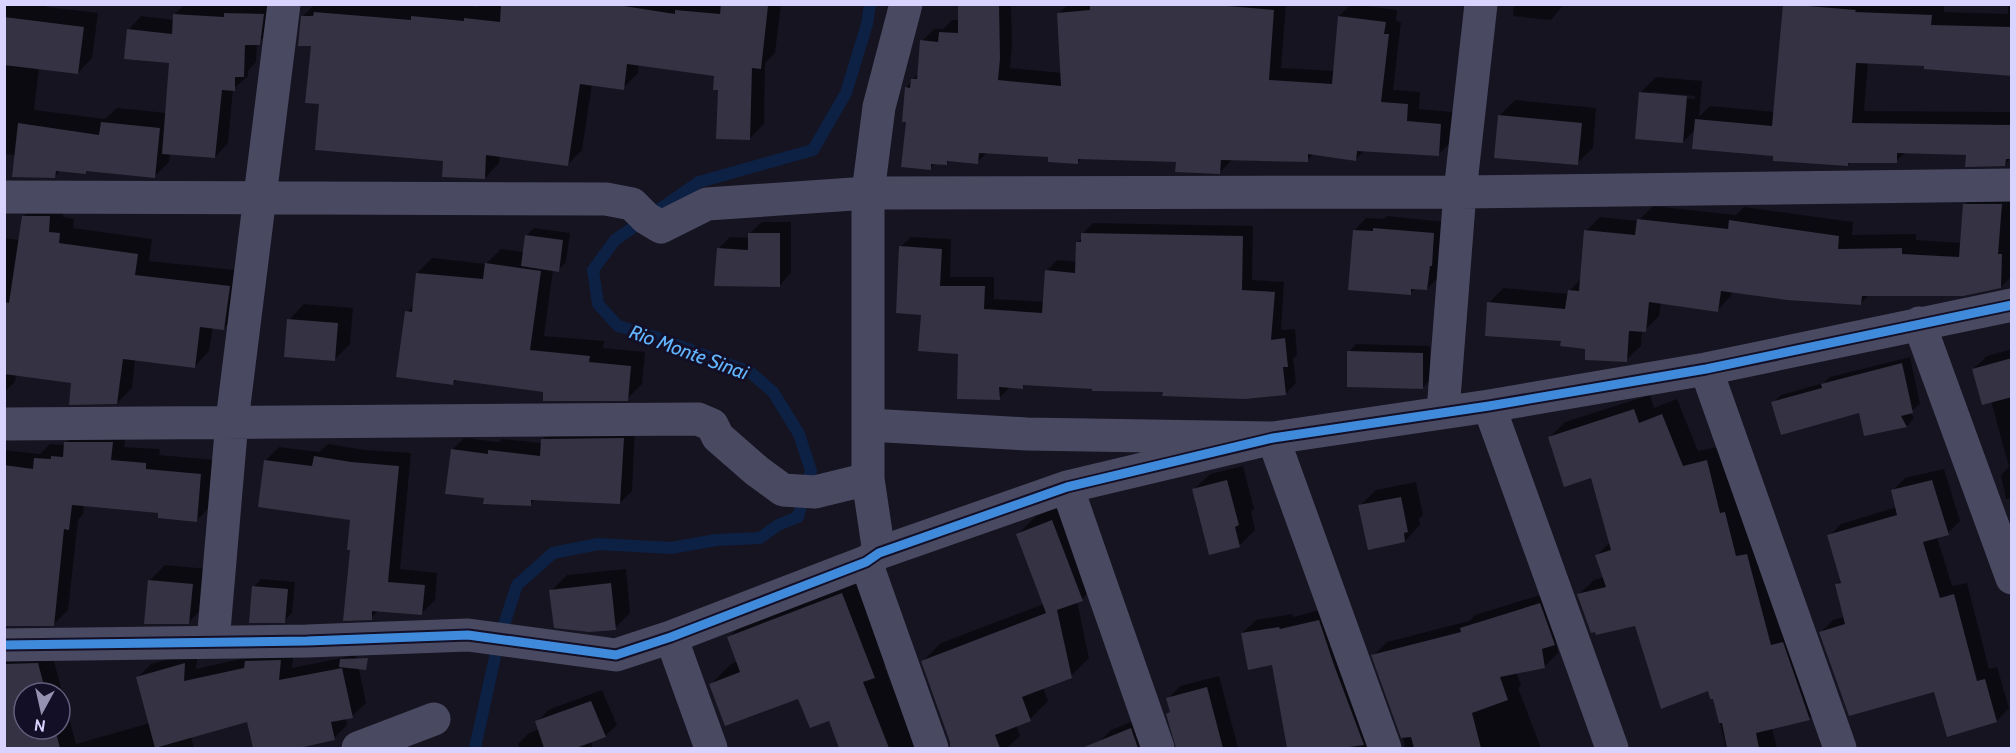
<svg xmlns="http://www.w3.org/2000/svg" width="2016" height="753" font-family="Cabin,sans-serif">
  <rect width="100%" height="100%" fill="#161421"/>
  <path fill="#0007" fill-rule="evenodd" d="M4 4H47V7L98 13 92 58 78 73 39 68 34 110 105 119 117 108 167 113 171 62 128 30 141 16 174 20 175 14 185 4H276L273 30 257 43 256 62 248 71V76L233 89 228 143 215 157 170 153 169 162 155 176 88 170 85 173 61 170 54 177 16 155 4 154Z
    M315 4H452L477 7 480 4 503 6V4H781L775 53 765 63 764 124 749 139 719 89 716 75 639 64 638 73 623 88 592 84 582 150 567 165 500 155 499 163 485 178 321 103 312 45 303 16Z
    M960 4H1011L1012 45 1010 68 1062 73 1059 14 1068 4H1286L1281 68 1334 71 1339 16 1351 4 1397 10 1396 21 1401 22 1393 90 1420 92 1419 109 1453 112 1451 142 1438 155 1365 150 1356 159 1314 154 1307 160H1232L1220 172 1177 160 1082 157 1078 162 1050 155 988 152 977 162 950 160 946 164 936 163 930 168 908 121 906 88 919 73 922 41 934 29H943L952 20H960Z
    M1514 4H1564L1551 20 1513 16Z
    M1784 4H1944V12L2008 14V4H2012V74L1926 65 1868 62 1864 111 2012 112 2011 158 2004 165 1968 154 1906 152 1896 161 1851 162 1848 165 1775 155 1696 129 1683 142 1640 93 1656 77 1702 81 1699 117 1710 106 1775 112ZM1652 92 1695 96V99L1652 95Z
    M1515 100 1596 108 1593 148 1577 163 1499 116Z
    M2012 190V276L2001 287 1869 295 1860 304 1732 291 1731 296 1717 311 1661 303 1659 316 1645 330H1642L1641 346 1626 360 1562 340 1489 303 1503 288 1569 294V291L1581 279 1586 231 1600 217 1638 221 1653 206 1736 215 1744 207 1853 222 1852 235 1916 234V240L1962 243 1964 205 1979 191Z
    M38 202H64L63 217 74 219 73 228 152 239 149 261 244 271 239 313 224 328 213 327 209 351 195 366 135 359 132 388 117 403 73 382 16 374 15 382 4 392V238L20 240 23 217Z
    M1387 216 1445 222 1439 277 1427 289 1416 288 1410 294 1354 231 1366 218 1384 219Z
    M762 222H791V273L780 285 718 249 730 237 750 238V233Z
    M1093 223 1253 226 1252 280 1284 282 1281 330 1295 329 1297 355 1293 359 1296 383 1286 393 1164 391 1026 384 1022 387 1009 388 999 398 922 313 900 247 911 237 951 239 950 277H994V299L1044 302 1047 270 1057 260 1077 262V243L1083 238V233Z
    M534 228 570 233 566 262 558 270H553L544 336 604 341 603 348 645 352 642 384 627 399 545 391 458 379 453 384 407 312 415 304 417 273 432 258 486 264 501 249 524 252 526 236Z
    M304 304 353 308 350 344 335 359 289 320Z
    M1356 344 1430 346V380L1423 387 1349 352Z
    M2012 349V499H2006L2001 475 2009 467 1991 401 1973 369 1987 356Z
    M1910 357 1920 404 1910 412 1914 418 1907 426 1865 434 1860 412 1773 403 1781 395 1824 383 1830 377Z
    M1650 395 1654 408 1677 399 1698 451 1722 446 1825 704 1809 719 1772 728 1777 748H1726L1714 697 1709 689 1636 624 1578 595 1594 580 1604 577 1597 555 1610 542 1592 476 1550 437 1565 422Z
    M635 427 632 491 620 503 536 499 530 504 485 497 452 450 464 438 499 442 502 439 542 443V440L554 428Z
    M127 428 124 447 160 449 159 455 215 460 211 506 196 521 160 511 84 504 83 514 78 520 68 610 54 624 4 626V450L40 454 50 444 64 445 80 429Z
    M328 444 365 450 411 453 400 569 437 573 435 600 422 613 379 610 371 618 351 548 352 519 266 460 279 447 319 452Z
    M1243 466 1254 509 1251 512 1255 530 1239 546 1194 489 1210 474Z
    M1944 469 1960 521 1948 533 1937 537 1952 586 1967 583 1989 669 1997 667 2009 708 1997 721 1821 632 1833 620 1844 617 1836 585 1842 579 1829 536 1841 524 1897 507 1893 490 1905 478Z
    M1416 482 1423 515 1419 519 1420 525 1405 541 1360 506 1376 490Z
    M1070 503 1100 581 1082 599 1077 601 1089 658 1071 676 1043 687 1048 701 1030 719 1016 725 1020 736 1007 748H953L923 661 941 643 1044 604 1018 534 1036 516Z
    M165 565 208 569 204 607 189 622 150 580Z
    M626 569 630 613 615 628 551 591 567 575Z
    M863 574 894 657 884 666 917 748H841L830 719 799 697 711 684 731 664 738 661 729 637 749 617Z
    M261 579 295 582 292 613 284 621 254 587Z
    M1553 591 1568 630 1556 642 1558 653 1544 667 1516 672 1521 685 1518 688 1541 748H1405L1404 742 1373 656 1387 642 1469 621 1475 615Z
    M1332 607 1386 748H1289L1273 664 1242 633 1256 620 1292 614 1293 617Z
    M294 647 292 668 356 655 366 703 352 716 346 718 347 725 334 738 293 748H254L248 720 191 737 194 748H4V653L51 650 76 744 150 723 138 677 151 664 198 651 196 669ZM24 693H60V729H24Z
    M1219 676 1238 748H1178L1168 699 1180 686Z
    M602 690 617 725 605 736 591 741 593 748H519L518 744 529 733 539 729 537 722 548 710Z
    M1143 717 1157 748H1102L1099 742 1111 730Z"/>
  <g fill="none" stroke-linecap="round" stroke-linejoin="round">
    <path stroke="#0d2144" stroke-width="12" d="M475 748 498 643 517 585 553 553 598 544 671 548 716 540 760 538 778 525 798 517 811 471 799 434 773 392 750 372 656 337 618 326 598 304 593 270 615 240 699 182 813 150 846 93 867 24 870 4"/>
  </g>
  <path fill="#343243" d="M501 4H611L675 14V10L720 14 721 4 768 6 761 69 752 68 750 140 716 139 718 90H713L714 76 627 64 624 90 580 84 568 166 486 155 485 179 442 177 443 161 315 150 319 104 305 103 311 46H298L301 16H313L314 12 411 20V16L464 21V18L500 22Z
    M958 4H999L1000 59 998 80 1061 86 1057 13 1090 10V4H1204L1274 10 1269 80 1332 84 1338 16 1386 22 1384 34H1389L1381 102 1408 104 1407 121 1441 124 1439 156 1357 151 1356 161 1308 154V162L1221 160 1220 174 1175 172 1176 162 1078 159V164L1048 162V157L979 153 978 164 947 161V165L931 164V170L901 167 906 122H902L905 87 910 88 911 79H917L920 40 938 42 939 32 958 33Z
    M1783 4 1856 10 1855 12 1932 15 1931 25 2012 27V76L1924 69V66L1856 63 1852 123 2012 125V159H2006L2005 166 1965 167 1966 155 1897 153V163H1848V166L1773 161V156L1692 149 1695 119 1772 126Z
    M224 13 264 14 260 45H245L244 77H235V91L222 90 215 158 162 154 169 63 124 59 127 29 172 34 173 14 224 17Z
    M4 17 84 27 78 74 4 65Z
    M1639 92 1687 96 1683 143 1635 139Z
    M1498 115 1582 123 1578 165 1494 158Z
    M101 122 160 128 155 178 86 171V174L56 171 55 178 12 177 18 123 99 135Z
    M1963 204H2002L1998 254H2002L2001 288 1963 296H1862L1861 305 1787 300 1721 291 1718 312 1649 302 1646 332 1629 331 1627 362 1585 360V349L1560 346 1561 341 1485 336 1487 302 1565 309 1568 290 1579 291 1584 230 1635 235 1637 219 1728 229 1729 220 1839 236 1838 249 1902 248V254L1959 257Z
    M22 216H50L49 232 60 233 59 243 138 254 135 275 230 286 224 330 200 327 195 368 123 359 117 404 69 405 71 383 4 374V302L9 303Z
    M1373 228 1434 233 1432 266H1430L1427 290 1411 289V295L1348 290 1353 230 1373 231Z
    M748 233H780V287L714 286 717 248 748 250Z
    M1081 233 1243 236 1242 290 1275 292 1271 340 1285 338 1288 367H1283L1286 395 1245 399 1162 396 1163 392 1092 391V389L1023 385V389L999 387 1000 400 957 399 958 354 918 351 921 315 896 313 899 246 942 249 940 286H985L984 309 1042 313 1045 270 1075 273 1076 242H1081Z
    M525 235 563 240 559 272 521 266Z
    M485 263 541 271 530 350 590 356 589 362 631 366 628 401H543V392L454 380 453 385 396 377 405 311 412 312 416 273 483 279Z
    M287 319 338 323 335 361 284 357Z
    M1347 351 1423 353V389L1347 387Z
    M2012 358V397L1982 405 1972 369Z
    M1902 363 1913 413 1901 416 1907 427 1864 436 1859 413 1781 435 1771 402 1822 388 1821 384Z
    M1634 409 1639 423 1662 414 1683 466 1707 460 1720 513 1725 512 1736 556 1747 554 1771 645 1783 642 1810 720 1756 733 1759 748H1727L1722 723H1719L1713 699H1710L1708 691 1661 709 1635 626 1596 635 1595 632 1591 633 1577 594 1606 587 1595 555 1611 550 1591 478 1564 487 1548 437Z
    M624 438 620 504 531 500V506L483 504 484 498 445 494 451 449 488 454V450L540 456 541 439Z
    M64 442H113L111 460 146 463V469L201 474 197 522 158 518V513L72 505 69 530 64 529 54 626H4V465L33 469 34 458 51 459V456L63 457Z
    M314 456 351 462 399 466 388 582 425 585 422 615 372 611V620L343 621 350 550H347L350 520 258 507 264 460 312 466Z
    M1227 480 1239 525 1235 527 1240 547 1209 555 1192 489Z
    M1932 480 1949 535 1923 542 1940 598 1954 594 1977 681 1985 679 1997 722 1947 737 1934 692 1849 716 1819 632 1845 624 1835 584 1841 583 1827 535 1897 515 1891 490Z
    M1401 497 1408 532 1404 533 1405 542 1368 550 1358 505Z
    M1052 520 1083 601 1057 610 1072 678 1022 697 1031 721 995 735 1000 748H950V742L921 661 1046 613 1016 534Z
    M148 580 193 584 189 624H144Z
    M611 583 616 630 589 632 554 628 549 590Z
    M252 586 288 589 285 623H249Z
    M842 593 875 678 863 682 889 748H839L829 721 810 728 798 699 725 726 709 684 740 672 727 637Z
    M1540 603 1555 645 1542 649 1545 668 1500 677 1508 700 1472 713 1481 748H1414L1411 737 1401 738 1371 655 1461 632 1460 628Z
    M1319 620 1334 665 1364 745 1342 748H1287L1272 665 1248 670 1241 633 1279 627 1280 629Z
    M368 658 366 670 339 667 340 659Z
    M281 660 279 680 342 668 353 718 331 722 335 740 299 748H253L247 722 155 748 136 677 185 663 184 681 244 668 245 661Z
    M38 663 46 693H24V729H55L60 748H4V664Z
    M1207 687 1223 748H1176L1166 714 1170 712 1166 698Z
    M591 701 606 737 576 748H544L535 721Z
    M1131 728 1138 748H1084V747Z"/>
  <g fill="none" stroke-linecap="round" stroke-linejoin="round">
    <path stroke="#4a4962" stroke-width="33" d="M4 197 606 199 632 204 646 218 661 227 707 204 868 193 1460 192 2012 185
      M1919 323 2012 578
      M1706 369 1840 748
      M1489 406 1612 748
      M1443 411 1460 192 1481 4
      M4 424 698 419 712 425 718 437 757 471 783 490 815 492 868 479
      M869 425 1027 434 1273 438 1385 748
      M1067 487 1158 748
      M879 553 868 479V193L879 107 906 4
      M866 562 932 748
      M671 637 711 748
      M213 642 232 421 284 4
      M4 645 307 641 468 635 616 655 671 637 866 562 879 553 1067 487 1273 438 1489 406 1706 369 2012 305
      M358 748 434 719"/>
    <defs>
      <path id="cycleway" d="M4 645 307 641 468 635 616 655 671 637 866 562 879 553 1067 487 1273 438 1489 406 1706 369 2012 305"/>
    </defs>
    <use href="#cycleway" stroke="#130f26" stroke-width="13"/>
    <use href="#cycleway" stroke="#408adc" stroke-width="9"/>
  </g>
  <g text-anchor="middle" dominant-baseline="central" stroke-width="6" stroke-linejoin="round" paint-order="stroke">
    <g font-size="20" font-style="italic" fill="#62b6ff" stroke="#130f26">
      <text transform="translate(689 352) rotate(20)">Rio Monte Sinai</text>
    </g>
  </g>
  <rect width="2016" height="753" fill="none" stroke="#d9d4ff" stroke-width="12"/>
  <g transform="translate(42 711) rotate(188)"><circle r="28" fill="#130f26" stroke="#625e7d" stroke-width="1.5"/>
  <path d="M0-4.5L10 22L0 15L-10 22Z" fill="#9591b1"/>
  <text y="-9" font-size="16" font-weight="bold" text-anchor="middle" fill="#d9d4ff">N</text>
  </g>
</svg>
